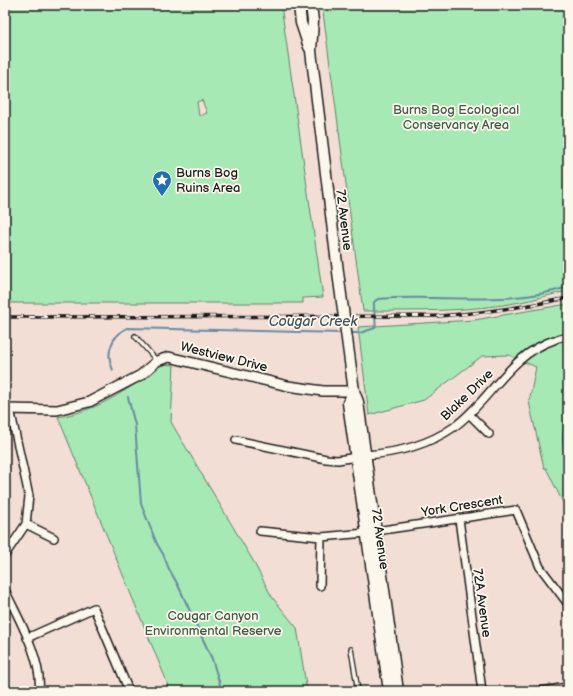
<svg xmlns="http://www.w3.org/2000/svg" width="573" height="696" font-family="'Balsamiq Sans',sans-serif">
  <rect width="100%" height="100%" fill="#f3ded5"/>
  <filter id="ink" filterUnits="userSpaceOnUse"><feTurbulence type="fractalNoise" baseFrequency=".025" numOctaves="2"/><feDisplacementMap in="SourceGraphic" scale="8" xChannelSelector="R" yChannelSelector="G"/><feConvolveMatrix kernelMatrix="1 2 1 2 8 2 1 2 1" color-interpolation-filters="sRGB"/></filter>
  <g filter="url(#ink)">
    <path fill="#a6e9b4" stroke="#618268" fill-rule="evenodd" d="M5 5H281L323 297 303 298V303H5ZM202 100 207 113 199 116 197 102Z
      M322 5H568V291C552 294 537 299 521 302 469 312 415 311 363 311Z
      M568 304V513L546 468H544L529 402 536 367 509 355 482 356 424 400 369 415 358 327 474 320Z
      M160 364 174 365 171 422 252 559 272 597 297 628 307 691H168L167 682 58 417C89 412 109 401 135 384 144 378 151 370 160 364Z"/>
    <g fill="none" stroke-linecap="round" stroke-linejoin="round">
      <path stroke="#6989a1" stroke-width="2" d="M348 333H360L375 328C377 320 373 311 374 302L378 299C442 294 506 307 568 287
        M113 370C105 354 111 336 127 328L342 333
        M128 397 135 425 141 504 157 544 163 554 169 569 178 585 212 659 222 691
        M568 408C562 430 561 445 568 467"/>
      <defs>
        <path id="service" d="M135 336 157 361
          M351 649 358 691"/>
        <path id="pedestrian" d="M554 340 568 336"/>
        <path id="minor" d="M469 414 489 434
          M236 440 326 459 338 460 356 457
          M365 455C397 453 428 445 454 427 490 401 509 355 554 340
          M459 519 482 691
          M26 524 54 538
          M260 531 321 537 366 533
          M376 531 516 510 540 567 568 604
          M5 555 26 524 29 496 10 409
          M320 586 321 537
          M5 590C18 618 43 660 39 691
          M27 638 94 608 129 691
          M541 691 568 687"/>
        <path id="tertiary" d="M5 409 57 410 89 402 141 375 157 361 169 357 288 386 323 391H354"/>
        <path id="secondary" d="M299 5 301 23 309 47
          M311 5 313 21 311 51 339 280
          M351 369 354 391 358 402 398 691
          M354 391 348 403 389 691"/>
      </defs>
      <use href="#service" stroke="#1c1c1c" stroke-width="6"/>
      <use href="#pedestrian" stroke="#1c1c1c" stroke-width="8"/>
      <use href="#minor" stroke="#1c1c1c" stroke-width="10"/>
      <use href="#tertiary" stroke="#1c1c1c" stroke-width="12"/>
      <use href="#secondary" stroke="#1c1c1c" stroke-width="13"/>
      <use href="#service" stroke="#fbf7ec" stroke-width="3.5"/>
      <use href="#pedestrian" stroke="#fbf7ec" stroke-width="5.5"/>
      <use href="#minor" stroke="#fbf7ec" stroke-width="7"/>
      <use href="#tertiary" stroke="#fbf7ec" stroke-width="9"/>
      <use href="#secondary" stroke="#fbf7ec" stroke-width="10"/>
      <defs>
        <path id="rail" d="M5 317 439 316C483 313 525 307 568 298"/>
      </defs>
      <use href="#rail" stroke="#1c1c1c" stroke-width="3.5"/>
      <use href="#rail" stroke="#fbf7ec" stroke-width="2" stroke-dasharray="6" stroke-linecap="butt"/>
      <defs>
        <path id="secondary-bridge" d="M339 280 351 369"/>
      </defs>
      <use href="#secondary-bridge" stroke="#1c1c1c" stroke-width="13" stroke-linecap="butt"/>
      <use href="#secondary-bridge" stroke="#fbf7ec" stroke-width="10"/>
    </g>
  </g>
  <defs>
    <symbol id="sight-pin" viewBox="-11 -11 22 30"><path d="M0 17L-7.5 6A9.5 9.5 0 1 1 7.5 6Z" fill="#1f6fb2" stroke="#fbf7ec"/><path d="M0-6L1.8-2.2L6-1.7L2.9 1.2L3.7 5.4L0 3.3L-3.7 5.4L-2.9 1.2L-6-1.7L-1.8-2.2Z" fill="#fff"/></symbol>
  </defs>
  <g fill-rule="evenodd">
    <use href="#sight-pin" x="151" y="169" width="22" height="30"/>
  </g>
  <g text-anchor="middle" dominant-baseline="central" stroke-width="3.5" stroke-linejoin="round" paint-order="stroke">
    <g font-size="13" fill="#455a4a" stroke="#fbf7ec">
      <text x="456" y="110">Burns Bog Ecological<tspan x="456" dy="15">Conservancy Area</tspan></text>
      <text x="213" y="616">Cougar Canyon<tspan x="213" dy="15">Environmental Reserve</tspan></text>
    </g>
    <g font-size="13" fill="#1c1c1c" stroke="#fbf7ec" text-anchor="start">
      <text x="176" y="173">Burns Bog<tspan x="176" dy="15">Ruins Area</tspan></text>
    </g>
    <g font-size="13" fill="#1c1c1c" stroke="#fbf7ec">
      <text transform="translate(344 220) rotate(83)">72 Avenue</text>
      <text transform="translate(224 357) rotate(14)">Westview Drive</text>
      <text transform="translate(467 395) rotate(-44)">Blake Drive</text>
      <text transform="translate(462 506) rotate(-9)">York Crescent</text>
      <text transform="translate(380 539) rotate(82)">72 Avenue</text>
      <text transform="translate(482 603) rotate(82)">72A Avenue</text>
    </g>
    <g font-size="14" font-style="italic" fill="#42535f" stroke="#fbf7ec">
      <text x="313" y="321">Cougar Creek</text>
    </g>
  </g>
  <rect width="573" height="696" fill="none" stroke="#fbf7ec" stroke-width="20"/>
  <rect x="10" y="10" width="553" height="676" fill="none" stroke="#1c1c1c" stroke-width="1.5" filter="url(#ink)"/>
</svg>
